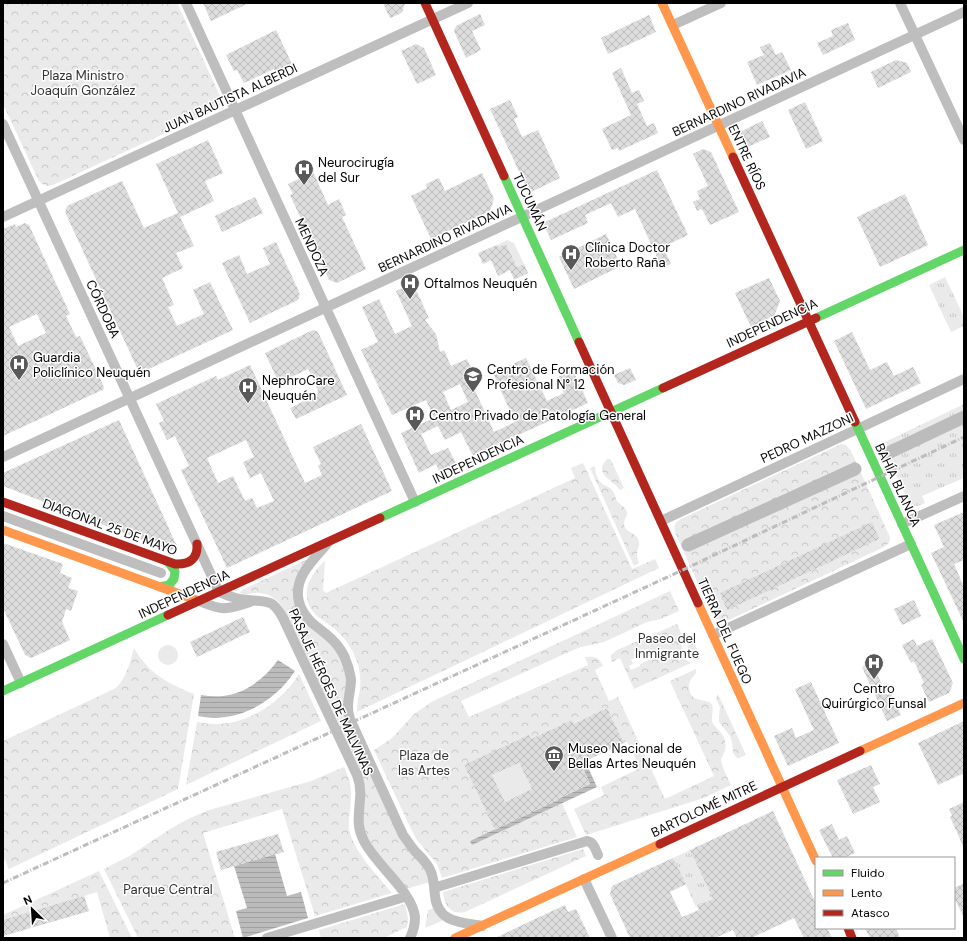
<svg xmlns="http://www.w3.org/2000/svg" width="967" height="941" font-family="'DM Sans',sans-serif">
  <defs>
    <pattern id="grass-tufts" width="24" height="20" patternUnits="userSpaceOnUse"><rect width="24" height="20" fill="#eaeaea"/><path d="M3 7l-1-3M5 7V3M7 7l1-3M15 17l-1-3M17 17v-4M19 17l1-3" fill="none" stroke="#c7c7c7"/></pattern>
    <pattern id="park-crowns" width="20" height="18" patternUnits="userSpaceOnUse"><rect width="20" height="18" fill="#eaeaea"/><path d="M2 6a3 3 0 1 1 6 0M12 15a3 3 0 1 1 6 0" fill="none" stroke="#c7c7c7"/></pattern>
    <pattern id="water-rules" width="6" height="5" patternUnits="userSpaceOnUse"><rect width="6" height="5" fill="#bcbcbc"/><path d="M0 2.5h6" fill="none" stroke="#a0a0a0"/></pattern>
    <pattern id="building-cross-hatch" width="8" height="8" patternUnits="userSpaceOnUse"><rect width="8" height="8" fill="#ddd"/><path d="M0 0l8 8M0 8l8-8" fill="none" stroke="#bcbcbc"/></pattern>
  </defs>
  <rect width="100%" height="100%" fill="#fff"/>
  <path fill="url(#grass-tufts)" d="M945 277 964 317V326L951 332 929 285Z
    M964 404V478L922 496 925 503 918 506H912L908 500 881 444Z
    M690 850 713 899 696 907 673 858Z
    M434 908 437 915 444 920 425 928 428 910Z"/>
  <path fill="url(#park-crowns)" fill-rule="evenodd" d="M3 3H177L220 96C222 102 220 106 215 110L53 185C46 187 41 185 38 179L3 104Z
    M841 444 846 445 851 451 889 535 890 538 889 543 884 547 729 620C721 622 716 620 712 614L676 535C673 528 674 523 681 519Z
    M607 459H609L611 460 624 488 620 490C614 480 592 474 607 459Z
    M583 463 632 569 655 559 659 568 357 712C357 704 358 698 360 690 361 679 360 667 355 657 352 648 345 639 338 632 332 626 325 622 318 617 298 598 307 577 325 561L323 590 326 593 575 478 571 468Z
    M595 466C595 473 597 480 604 485 606 486 609 487 612 490 615 493 615 497 617 501 619 504 624 506 626 510 629 515 624 518 624 524 625 533 635 532 638 539 641 545 637 549 637 554 637 558 638 561 639 563L634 566 590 468Z
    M310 558 294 592 323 636 341 657 347 678 344 702 423 866 430 882 406 889 372 846 364 832 358 765 282 606C275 597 265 592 253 593 248 594 245 596 240 593L242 590Z
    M670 591 679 611 661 619 647 622 604 642 581 647 571 651 461 701 469 717 588 665 585 657C595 656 599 657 603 666L595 670 609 701 618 697 665 799 714 776 670 681 696 669V673C692 678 688 682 689 689 692 705 709 697 712 705 714 710 711 716 712 721 714 728 722 731 724 738 726 743 726 749 724 753 723 756 722 756 721 759 721 765 728 779 731 785L704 798 586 835 574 809 604 795 601 787 640 768 627 741 624 743 607 708 574 724 572 720 531 739 464 765 495 830 470 841 472 845 562 803 577 837 442 878 437 864 417 840 411 829 374 750 392 738 414 714 433 701Z
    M677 624C679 628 681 632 682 636 683 649 678 656 691 663L634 689 620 658 612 662 611 659V655L617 650ZM652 650 655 657 640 664V666L631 670 629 666 633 664 631 660Z
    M691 636 700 655 699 659 697 660C684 658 686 646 691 636Z
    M134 648C149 674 167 683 194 694L178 789 9 869 3 856V741L116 688C127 677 130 662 134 648Z
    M299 674 321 721 186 785 197 722C203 723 210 724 216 724 249 724 282 702 299 674Z
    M718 694 746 755 739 758H737L733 753 732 742 730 736 719 722V717L720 707 716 699Z
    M344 767C349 777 352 787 351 797 351 808 348 818 349 828 352 850 378 876 392 893L315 916 282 809 203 833 235 938H138L104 869 131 855 170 829 188 819 209 810 311 781Z
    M583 849 586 856 465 912C450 915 444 905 443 892Z
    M99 871 132 938H110L97 892 84 896 89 911 3 936V915Z
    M405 904 408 918 407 927 384 938H321L319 930Z"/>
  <path fill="#eaeaea" d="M507 240 514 243 524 264 517 267 506 244 498 247 497 245Z
    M158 655a10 10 0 1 1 20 0a10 10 0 1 1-20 0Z
    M519 763 532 789 505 802 492 775Z"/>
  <path fill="url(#water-rules)" d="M278 660 295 671C274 703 236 724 198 716L201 695C234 701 259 686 278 660Z
    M580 750 597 787 472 845 470 841 558 800V799L590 784 576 752Z
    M275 854 287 896 301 892 308 918 243 938 236 911 247 908 234 866Z"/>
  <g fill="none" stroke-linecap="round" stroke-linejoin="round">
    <path stroke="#bcbcbc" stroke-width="13" d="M886 454 964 417
      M688 545 855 469"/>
  </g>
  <path fill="url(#building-cross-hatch)" fill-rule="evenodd" d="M203 3H249L211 21Z
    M383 3H405L402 13 390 18Z
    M480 14 485 25 472 31 481 50 466 58 454 31 456 26Z
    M649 15 656 32 608 54 601 38Z
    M848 23 855 40 823 55 817 43 833 36 831 30Z
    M276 30 292 64 276 72 274 69 244 83 237 70 234 71 226 55Z
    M770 43 776 55 782 52 791 70 757 85 747 62 764 55 760 47Z
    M416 44 424 48 436 75 417 84 401 51Z
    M896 60 907 63 911 72 878 88 871 72Z
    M621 68 632 93 639 90 644 101 637 104 647 126 654 123 658 133 619 151 618 148 612 150 602 129 631 115 612 73Z
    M510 100 518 117 514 119 522 137 538 130 560 178 529 193 490 109Z
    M805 102 823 141 806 149 788 110Z
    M762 121 770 137 745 148 738 133Z
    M208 140 223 173 205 181 214 201 180 217 194 246 176 253 183 268 162 278 174 305 168 307 177 326 204 314 193 290 210 282 233 330 142 372 138 370 65 212 67 206 122 181 144 228 178 213 156 164Z
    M703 149 711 152 739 212 710 225 702 209 697 211 693 202 700 199 697 191 708 186 693 154Z
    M657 170 688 235 663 247 671 264 662 268 635 209 618 217 611 203 585 215 588 223 551 240 543 223Z
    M313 172 328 205 339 199 346 215 342 217 366 269 337 283 329 280 290 195 293 194 288 184Z
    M482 173 494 199 490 211 431 239 411 196 427 188 426 184 439 178 445 191Z
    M905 194 928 245 880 267 857 217Z
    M255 197 263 213 222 232 215 216Z
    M25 223 29 225 70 314 66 316 76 337 80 336 104 387 103 390 100 391 3 436V229L15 224 16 227ZM37 314 46 333 18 346 9 327Z
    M606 234 621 266 574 289 559 257Z
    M276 242 300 294 298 300 250 323 222 263 239 255 247 274 270 264 263 248Z
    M506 244 517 267 524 264 528 273 514 280 510 270 498 276 491 260 483 264 478 253 497 245 498 247Z
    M769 278 780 301 774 316 751 327 735 293Z
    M413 283 429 318 425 320 436 334 440 352 444 350 451 366 467 359 478 383 473 386 494 432 515 422 493 373 526 358 547 401 564 393 556 378 573 370 588 403 473 456 461 432 445 440 438 426 421 434 431 455 448 448 456 463 439 471 436 464 419 473 401 433 434 418 426 400 392 415 361 350 378 342 362 307 379 299 395 334 412 326 396 291ZM460 384 468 402 451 410 443 392Z
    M313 330 318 332 347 395 296 419 290 408 318 394 317 391 318 390 308 369 279 383 265 353Z
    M852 332 870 370 887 362 894 376 913 367 921 383 866 409 834 341Z
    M250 365 305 483 322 475 318 466 321 464 313 447 361 424 392 491 227 568 181 470 189 466 175 436 167 440 159 423 164 421 156 404 216 376 218 380ZM246 440 254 457 243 462 250 478 261 473 274 501 257 508 252 498 245 501 233 476 218 483 207 458Z
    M630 368 636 380 624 385 618 383 614 375Z
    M119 420 177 546 171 551 3 486V473Z
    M964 512V560L954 564 964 587V623L931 553 944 547 934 525Z
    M872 522 879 539 727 610 720 593Z
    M3 543 63 564 60 573 72 578 68 588 78 591 71 611 66 609 62 622 70 640 31 658 25 655 3 608Z
    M914 600 921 616 902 625 894 609Z
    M243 617 250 632 197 657 190 642Z
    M914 639 917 646 932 639 953 683 949 693 929 702 921 685 924 683 914 661 911 663 902 645Z
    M871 662 887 695 891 693 901 715 887 721 862 667Z
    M811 682 839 743 788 766 774 736 792 728 796 738 814 730 795 689Z
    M607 708 624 743 581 763 590 784 558 799V800L495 830 464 765 529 735 531 739 572 720 574 724ZM519 763 532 789 505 802 492 775Z
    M964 721V773L938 785 918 743Z
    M871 765 880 784 873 787 880 802 853 814 837 780Z
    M964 802V848L950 817 952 816 949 809Z
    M773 811 816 904V928H827L832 938H804L794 918 751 938H737L733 930 715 938H630L610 894 612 886 673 858 686 884 670 892 682 917 699 910 697 906 713 899 690 850Z
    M832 824 839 840 847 836 855 853 844 858H833L819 830Z
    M278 834 284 852 221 870 216 852Z
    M964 883V918L954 897V888Z
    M84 896 89 911 3 936V920Z
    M565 905 568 912 576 909 590 938H495Z
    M865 928H896L900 938H870Z"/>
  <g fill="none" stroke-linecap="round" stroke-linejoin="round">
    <path stroke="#bebebe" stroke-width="10" d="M186 3 415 502
      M900 3 964 140
      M673 25 721 3
      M3 124 219 592C228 596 237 599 247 600 267 602 272 598 283 618L357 775C360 783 361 791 360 799 359 815 356 826 364 841 376 865 412 891 415 917 415 925 413 932 410 938
      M3 217 468 3
      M3 457 964 12
      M3 516 161 573
      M661 521 964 379
      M902 524 964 496
      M327 544C312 561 293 578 299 602 301 610 306 617 312 623 325 633 338 642 345 658 348 665 350 672 351 679 351 693 345 705 350 719L403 835C407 840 410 845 414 850 420 857 428 863 431 872 434 879 434 888 435 896 438 923 461 922 482 926
      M199 601C223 611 226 610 250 602
      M713 635 911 544
      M3 644 21 683
      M584 879 612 938
      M437 887 587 841C594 842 595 849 598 855
      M267 938 401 898"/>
    <path stroke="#63d668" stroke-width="9" d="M504 176 579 342
      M816 318 964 250
      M855 422 964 659
      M380 518 663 388
      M160 587 169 585 174 579 175 571 169 563
      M3 691 168 615"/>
    <path stroke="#ff974d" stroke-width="9" d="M662 3 733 157
      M3 530 199 601
      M698 603 816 861
      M860 751 964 703
      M455 938 660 844"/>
    <path stroke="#b3261e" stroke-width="9" d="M425 3 504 176
      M733 157 855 422
      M579 342 698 603
      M663 388 816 318
      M3 502 175 564C189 565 198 559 197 544
      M168 615 380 518
      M660 844 860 751
      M848 928 852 938"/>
    <path stroke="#bdbdbd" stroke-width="3" stroke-dasharray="6 2 1 2" stroke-linecap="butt" d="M3 883 672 575 964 437"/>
  </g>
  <defs>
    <symbol id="hospital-pin" viewBox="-11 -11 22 30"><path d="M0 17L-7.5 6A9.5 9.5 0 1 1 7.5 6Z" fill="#595959" stroke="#fff"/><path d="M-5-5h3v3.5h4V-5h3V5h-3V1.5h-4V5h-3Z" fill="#fff"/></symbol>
    <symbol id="university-pin" viewBox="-11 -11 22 30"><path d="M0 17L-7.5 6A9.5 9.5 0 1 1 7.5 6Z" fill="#595959" stroke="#fff"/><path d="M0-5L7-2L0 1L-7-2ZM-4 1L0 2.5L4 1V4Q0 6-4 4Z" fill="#fff"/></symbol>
    <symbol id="museum-pin" viewBox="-11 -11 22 30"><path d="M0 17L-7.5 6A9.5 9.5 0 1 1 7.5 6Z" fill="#595959" stroke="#fff"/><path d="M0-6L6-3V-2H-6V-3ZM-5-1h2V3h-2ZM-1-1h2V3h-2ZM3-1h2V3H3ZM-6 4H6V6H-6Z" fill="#fff"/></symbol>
  </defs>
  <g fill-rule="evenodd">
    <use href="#hospital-pin" x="293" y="158" width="22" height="30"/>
    <use href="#hospital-pin" x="560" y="243" width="22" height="30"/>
    <use href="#hospital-pin" x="399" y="272" width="22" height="30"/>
    <use href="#hospital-pin" x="8" y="353" width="22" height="30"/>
    <use href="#university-pin" x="462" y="365" width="22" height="30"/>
    <use href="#hospital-pin" x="237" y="376" width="22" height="30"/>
    <use href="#hospital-pin" x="404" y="404" width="22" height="30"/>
    <use href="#hospital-pin" x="863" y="652" width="22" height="30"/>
    <use href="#museum-pin" x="543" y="744" width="22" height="30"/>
  </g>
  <g text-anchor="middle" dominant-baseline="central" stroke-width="3" stroke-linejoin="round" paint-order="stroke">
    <g font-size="13" fill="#303030" stroke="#fff">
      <text x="83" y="75">Plaza Ministro<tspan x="83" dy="15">Joaquín González</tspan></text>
      <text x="667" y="638">Paseo del<tspan x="667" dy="15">Inmigrante</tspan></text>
      <text x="424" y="755">Plaza de<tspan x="424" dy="15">las Artes</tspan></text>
      <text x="168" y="889">Parque Central</text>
    </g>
    <g font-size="13" fill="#000" stroke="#fff">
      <text transform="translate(230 98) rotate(-25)">JUAN BAUTISTA ALBERDI</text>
      <text transform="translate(739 102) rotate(-25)">BERNARDINO RIVADAVIA</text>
      <text transform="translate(747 157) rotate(65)">ENTRE RÍOS</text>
      <text transform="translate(530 202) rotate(65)">TUCUMÁN</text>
      <text transform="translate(445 238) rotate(-25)">BERNARDINO RIVADAVIA</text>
      <text transform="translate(312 247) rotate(65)">MENDOZA</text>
      <text transform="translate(103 309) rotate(65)">CÓRDOBA</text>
      <text transform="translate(772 323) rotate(-25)">INDEPENDENCIA</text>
      <text transform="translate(807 438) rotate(-25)">PEDRO MAZZONI</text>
      <text transform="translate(478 459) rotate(-25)">INDEPENDENCIA</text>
      <text transform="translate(898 485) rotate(65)">BAHÍA BLANCA</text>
      <text transform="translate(110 527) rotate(20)">DIAGONAL 25 DE MAYO</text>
      <text transform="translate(184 594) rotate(-25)">INDEPENDENCIA</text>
      <text transform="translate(725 631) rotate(66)">TIERRA DEL FUEGO</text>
      <text transform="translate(331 692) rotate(65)">PASAJE HÉROES DE MALVINAS</text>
      <text transform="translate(704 809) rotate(-25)">BARTOLOMÉ MITRE</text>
    </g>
    <g font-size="13" fill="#000" stroke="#fff" text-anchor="start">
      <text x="318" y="162">Neurocirugía<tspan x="318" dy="15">del Sur</tspan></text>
      <text x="585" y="247">Clínica Doctor<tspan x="585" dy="15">Roberto Raña</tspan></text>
      <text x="424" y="283">Oftalmos Neuquén</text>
      <text x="33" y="357">Guardia<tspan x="33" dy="15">Policlínico Neuquén</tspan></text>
      <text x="487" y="369">Centro de Formación<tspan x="487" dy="15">Profesional N° 12</tspan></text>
      <text x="262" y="380">NephroCare<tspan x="262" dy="15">Neuquén</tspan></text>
      <text x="429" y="415">Centro Privado de Patología General</text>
      <text x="874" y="688" text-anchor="middle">Centro<tspan x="874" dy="15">Quirúrgico Funsal</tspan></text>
      <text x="568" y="748">Museo Nacional de<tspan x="568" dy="15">Bellas Artes Neuquén</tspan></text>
    </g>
  </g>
  <rect width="967" height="941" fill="none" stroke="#000000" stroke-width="8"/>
  <rect x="815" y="857" width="140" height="72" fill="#ffffff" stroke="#999999"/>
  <rect x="823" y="870" width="20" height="6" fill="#63d668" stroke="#999999"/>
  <text x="851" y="877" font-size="12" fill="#000000">Fluido</text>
  <rect x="823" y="890" width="20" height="6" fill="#ff974d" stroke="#999999"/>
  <text x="851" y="897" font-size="12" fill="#000000">Lento</text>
  <rect x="823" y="910" width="20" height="6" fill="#b3261e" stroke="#999999"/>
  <text x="851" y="917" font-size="12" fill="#000000">Atasco</text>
  <g transform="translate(32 909) rotate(335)" stroke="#ffffff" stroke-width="3" paint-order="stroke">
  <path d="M0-3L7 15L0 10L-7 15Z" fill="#000000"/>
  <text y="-6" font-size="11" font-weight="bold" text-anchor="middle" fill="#000000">N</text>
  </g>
</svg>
